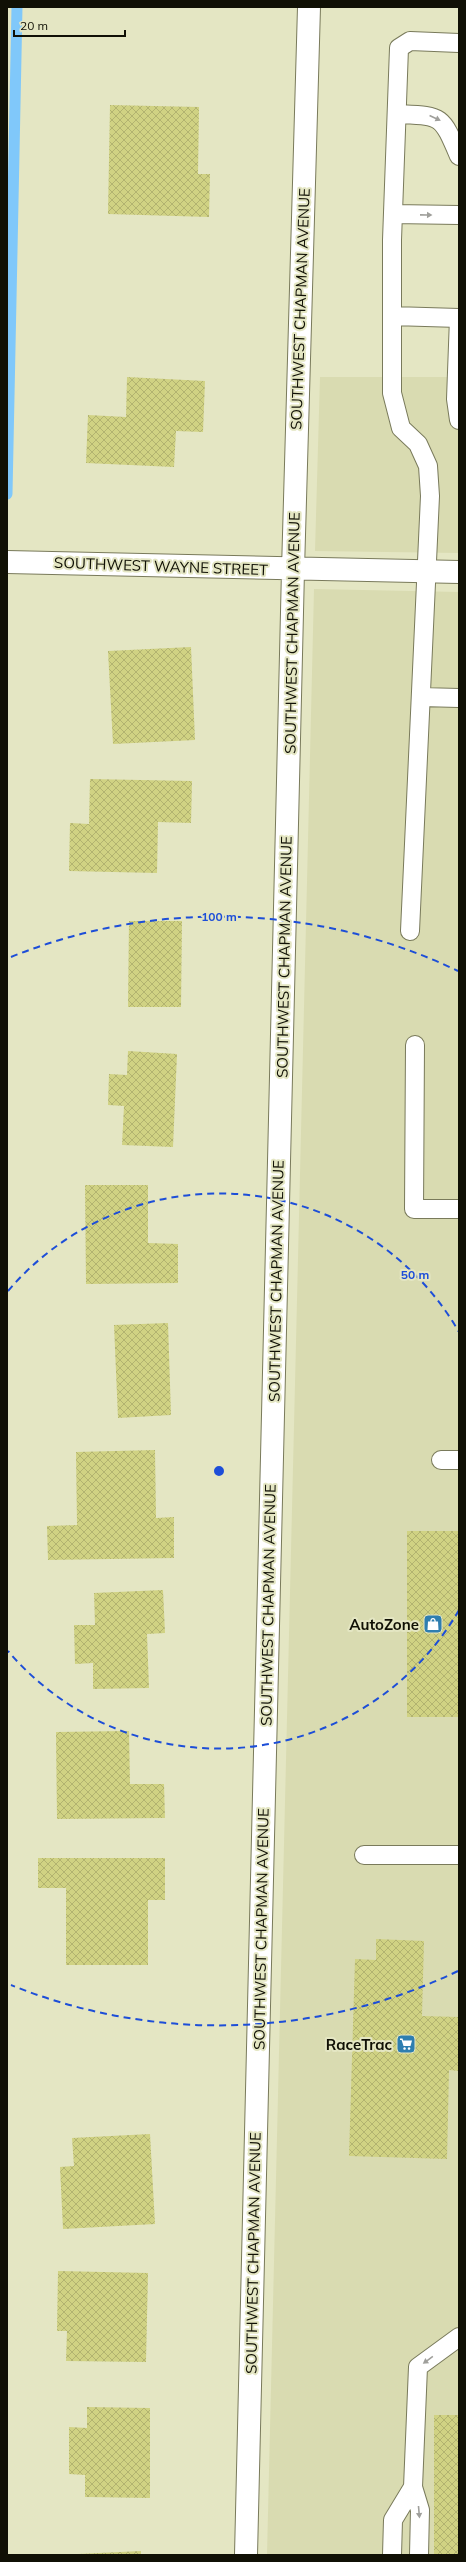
<svg xmlns="http://www.w3.org/2000/svg" width="466" height="2562" font-family="Mulish,sans-serif">
  <defs>
    <pattern id="building-cross-hatch" width="8" height="8" patternUnits="userSpaceOnUse"><rect width="8" height="8" fill="#d0d283"/><path d="M0 0l8 8M0 8l8-8" fill="none" stroke="#b2b370"/></pattern>
  </defs>
  <rect width="100%" height="100%" fill="#e4e6c3"/>
  <path fill="#d9dbb1" d="M320 377H459V553L315 551Z
    M314 589 459 592V2555H267Z"/>
  <g fill="none" stroke-linecap="round" stroke-linejoin="round">
    <path stroke="#80c8fa" stroke-width="11" d="M7 494 17 7"/>
  </g>
  <path fill="url(#building-cross-hatch)" d="M110 105 199 107 198 174H210L209 217 108 214Z
    M127 377 205 381 203 432 176 431 174 467 86 463 88 415 126 417Z
    M191 647 195 740 113 744 108 651Z
    M90 779 192 781 191 823 158 822 157 873 69 871 70 823 89 824Z
    M129 921H182L181 1007H128Z
    M128 1051 177 1054 173 1147 122 1145 124 1106 108 1105 109 1074 127 1075Z
    M85 1185H148V1243L178 1244V1283L86 1284Z
    M168 1323 171 1415 118 1418 114 1325Z
    M155 1450 156 1518 174 1517V1558L48 1560 47 1526 77 1525 76 1452Z
    M407 1531H459V1717H407Z
    M163 1590 165 1633 147 1634 149 1688 93 1689V1663L75 1664 74 1625H95L94 1593Z
    M129 1731 130 1784H164L165 1818 57 1819 56 1732Z
    M38 1858H165V1900H148V1965H66V1888H38Z
    M376 1939 424 1941 422 2016 459 2017V2071L449 2070 447 2159 349 2156 355 1959 376 1960Z
    M150 2134 155 2224 63 2229 60 2167 74 2166 72 2138Z
    M58 2271 148 2273 146 2362 66 2361 67 2331H57Z
    M87 2407 150 2408V2498L85 2497V2475L69 2474V2427L87 2428Z
    M434 2415H459V2555H434Z
    M141 2551V2555H78V2554Z"/>
  <g fill="none" stroke-linecap="round" stroke-linejoin="round">
    <defs>
      <path id="lane" d="M397 114C442 116 441 114 459 156
        M393 214 459 215
        M392 316 459 318
        M459 318 456 399 459 420
        M421 697 459 698
        M410 931 430 496 428 466 418 444 401 428 392 393V240L399 48 410 41 459 43
        M415 1045 414 1209H459
        M441 1460H459
        M364 1855H459
        M392 2555 393 2520 413 2487
        M419 2555 420 2510 413 2487 418 2367 459 2337"/>
      <path id="street" d="M7 562 459 572
        M246 2555 293 570 309 7"/>
    </defs>
    <use href="#lane" stroke="#797a5b" stroke-width="20"/>
    <use href="#street" stroke="#797a5b" stroke-width="24"/>
    <use href="#lane" stroke="#fff" stroke-width="18"/>
    <use href="#street" stroke="#fff" stroke-width="22"/>
  </g>
  <defs><path id="oneway-solid" d="M-6-.8H1V-3.2L6.5 0L1 3.2V.8H-6Z"/></defs>
  <g fill="#9f9f9b">
    <use href="#oneway-solid" transform="translate(435 118) rotate(25)"/>
    <use href="#oneway-solid" transform="translate(426 215) rotate(1)"/>
    <use href="#oneway-solid" transform="translate(428 2360) rotate(144)"/>
    <use href="#oneway-solid" transform="translate(419 2512) rotate(85)"/>
  </g>
  <g fill="none" stroke="#1d4ed8" stroke-width="2" stroke-dasharray="7 5">
    <path d="M459 1610A277 277 0 0 1 8 1651M8 1291A277 277 0 0 1 459 1332"/>
    <path d="M458 1971A554 554 0 0 1 11 1985M11 957A554 554 0 0 1 458 971"/>
  </g>
  <defs>
    <symbol id="shop-square" viewBox="-11 -11 22 22"><rect x="-9" y="-9" width="18" height="18" rx="4" fill="#2e7eb0" stroke="#e4e6c3"/><path d="M-5-2.5h2.3a2.7 3.5 0 0 1 5.4 0H5L5.5 6h-11ZM-1.5-2.5h3a1.5 2.3 0 0 0-3 0Z" fill="#fff"/></symbol>
    <symbol id="supermarket-square" viewBox="-11 -11 22 22"><rect x="-9" y="-9" width="18" height="18" rx="4" fill="#2e7eb0" stroke="#e4e6c3"/><path d="M-6-5.5h2.5l.6 2H6L4.5 2H-2.5L-4.4-4H-6ZM-1.5 3.2a1.3 1.3 0 1 0 .1 0ZM3 3.2a1.3 1.3 0 1 0 .1 0Z" fill="#fff"/></symbol>
  </defs>
  <g fill-rule="evenodd">
    <use href="#shop-square" x="422" y="1613" width="22" height="22"/>
    <use href="#supermarket-square" x="395" y="2033" width="22" height="22"/>
  </g>
  <g text-anchor="middle" dominant-baseline="central" stroke-width="4" stroke-linejoin="round" paint-order="stroke">
    <g font-size="15" fill="#101005" stroke="#e4e6c3">
      <text transform="translate(300 309) rotate(-88)">SOUTHWEST CHAPMAN AVENUE</text>
      <text transform="translate(161 566) rotate(2)">SOUTHWEST WAYNE STREET</text>
      <text transform="translate(292 633) rotate(-89)">SOUTHWEST CHAPMAN AVENUE</text>
      <text transform="translate(284 957) rotate(-89)">SOUTHWEST CHAPMAN AVENUE</text>
      <text transform="translate(276 1281) rotate(-89)">SOUTHWEST CHAPMAN AVENUE</text>
      <text transform="translate(268 1605) rotate(-89)">SOUTHWEST CHAPMAN AVENUE</text>
      <text transform="translate(261 1929) rotate(-89)">SOUTHWEST CHAPMAN AVENUE</text>
      <text transform="translate(253 2253) rotate(-89)">SOUTHWEST CHAPMAN AVENUE</text>
    </g>
    <g font-size="15" font-weight="bold" fill="#101005" stroke="#e4e6c3" text-anchor="end">
      <text x="419" y="1624">AutoZone</text>
      <text x="392" y="2044">RaceTrac</text>
    </g>
  </g>
  <circle cx="219" cy="1471" r="6" fill="#1d4ed8" stroke="#e4e6c3" stroke-width="2"/>
  <g font-size="12" text-anchor="middle" font-weight="bold" fill="#1d4ed8" stroke="#e4e6c3" stroke-width="4" stroke-linejoin="round" paint-order="stroke">
    <text x="219" y="921">100 m</text>
    <text x="415" y="1279">50 m</text>
  </g>
  <rect width="466" height="2562" fill="none" stroke="#101005" stroke-width="16"/>
  <path d="M14 30v6h111v-6" fill="none" stroke="#101005" stroke-width="2"/>
  <text x="20" y="30" font-size="12" fill="#101005" stroke="#e4e6c3" stroke-width="3" paint-order="stroke">20 m</text>
</svg>
